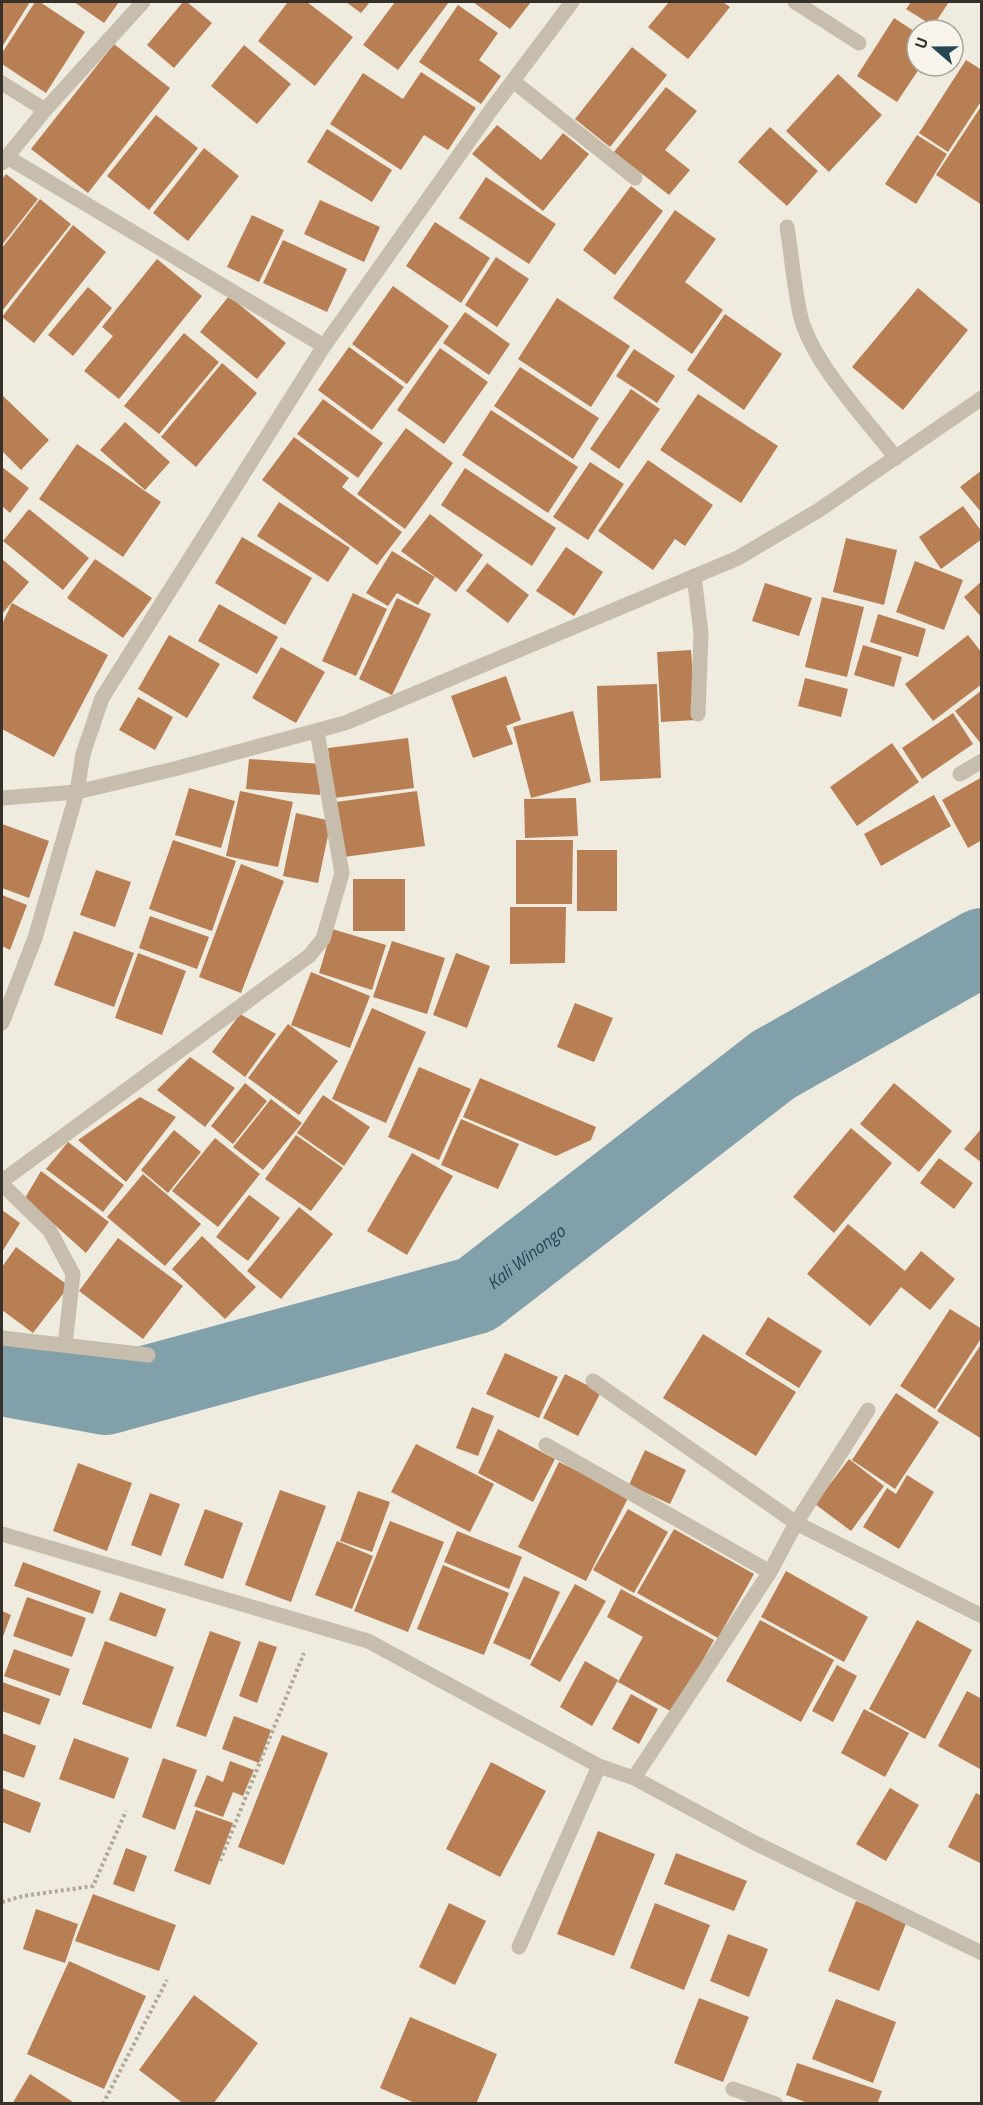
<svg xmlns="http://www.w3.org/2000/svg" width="983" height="2105" font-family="'Titillium Web',sans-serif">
  <rect width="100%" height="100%" fill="#f0ebdf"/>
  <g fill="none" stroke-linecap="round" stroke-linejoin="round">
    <path stroke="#81a0aa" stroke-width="78" id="s1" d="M2 1377 105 1396 476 1295 773 1065 982 947"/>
  </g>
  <path fill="#b87f55" d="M2 2H30L2 47Z
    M35 2H40L85 32 46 93 2 64V53Z
    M74 2H119L104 23Z
    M183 2H187L212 23 174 68 147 45Z
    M288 2H307L353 37 315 86 258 41Z
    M346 2H370L361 13Z
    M395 2H449L398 70 363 45Z
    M473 2H531L510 29Z
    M669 2H723L730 7 688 59 648 27Z
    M911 2H949L933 26 906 9Z
    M458 5 498 33 479 60 501 76 481 104 419 62Z
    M894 18 917 33V66H921L897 102 857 76Z
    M114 44 170 88 88 193 31 149Z
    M244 45 291 84 257 124 211 86Z
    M632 47 667 75 610 147 575 119Z
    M966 60 982 70V100L948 152 919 133Z
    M421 72 476 108 448 150 424 135 401 170 330 124 363 73 403 99Z
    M838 74 882 115 829 172 786 131Z
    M666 87 697 111 665 150 690 170 669 195 614 152Z
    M982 105V205L936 175Z
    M156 115 198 148 149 210 107 176Z
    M497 125 541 160 563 133 589 154 543 211 472 154Z
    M770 127 818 171 787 206 738 162Z
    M327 129 392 170 372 202 307 162Z
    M917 135 947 154 916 204 885 184Z
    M204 148 239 176 188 241 153 213Z
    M6 174 38 199 2 245V179Z
    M486 177 556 224 529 264 459 218Z
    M631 186 663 211 615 275 583 250Z
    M40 199 71 224 2 311V248Z
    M320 200 380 227 364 262 304 234Z
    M675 210 716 239 685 282 723 310 692 354 613 298Z
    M252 215 284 230 259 282 227 267Z
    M435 222 490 258 461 303 406 266Z
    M73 225 106 252 34 343 2 317Z
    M283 240 347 269 327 312 263 283Z
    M496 257 529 279 497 327 465 305Z
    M157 259 202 296 119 399 84 371 113 336 102 327Z
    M393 286 449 326 407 384 352 344Z
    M88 287 112 308 73 356 48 335Z
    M918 288 968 330 903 410 852 367Z
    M229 296 286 343 257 379 200 332Z
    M557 298 630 346 591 407 518 359Z
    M465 312 510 344 489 375 443 343Z
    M725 314 782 354 744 410 687 370Z
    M184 333 219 362 159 434 124 406Z
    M349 347 404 387 372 430 318 390Z
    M440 348 488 382 444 444 397 410Z
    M634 349 675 376 657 403 616 376Z
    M222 363 257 393 196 467 161 437Z
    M520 367 599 418 573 459 494 406Z
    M631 389 660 409 619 469 590 449Z
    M698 394 778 446 741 503 660 450Z
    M2 395 49 440 21 470 2 451Z
    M323 399 383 443 358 478 297 434Z
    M491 410 578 467 548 513 462 455Z
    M125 422 170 462 145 490 100 450Z
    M406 428 453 463 405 529 357 494Z
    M294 437 349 478 342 487 402 532 377 565 262 480Z
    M77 444 161 502 123 557 39 499Z
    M648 460 713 505 685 546 675 539 653 570 598 531Z
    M590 462 624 484 588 540 553 517Z
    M2 467 29 488 10 513 2 506Z
    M465 468 556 528 532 566 441 505Z
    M982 470V513L960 487Z
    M279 502 350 548 328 582 257 536Z
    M963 506 982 532V539L941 569 919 537Z
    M29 509 89 558 63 590 3 541Z
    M430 514 483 555 456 592 401 551Z
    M242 537 312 578 285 625 215 583Z
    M846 538 897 550 884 605 833 592Z
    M566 547 603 572 574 616 536 591Z
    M392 551 435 577 418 605 397 593 388 606 366 593Z
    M2 559 29 582 2 614Z
    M95 559 152 598 123 638 67 598Z
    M915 561 963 580 944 630 896 612Z
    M487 563 529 595 508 623 466 591Z
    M982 581V618L964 597Z
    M765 583 812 598 799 636 752 621Z
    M353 593 387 609 356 676 322 661Z
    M822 597 864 607 847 677 805 667Z
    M397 598 431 614 392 695 359 679Z
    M12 603 108 655 54 757 2 729V624Z
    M219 604 278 637 257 674 198 641Z
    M878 614 926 629 918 657 870 642Z
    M169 635 220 664 187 718 138 689Z
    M968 635 982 653V684L933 721 905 684Z
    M863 645 902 657 894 687 854 675Z
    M281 647 325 672 296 723 252 698Z
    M691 650 696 720 661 722 657 652Z
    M506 676 521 720 506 726 513 744 473 758 451 696Z
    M805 678 848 689 841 717 798 706Z
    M657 684 661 778 600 781 597 686Z
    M982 690V745L955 711Z
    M138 697 173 717 155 750 119 730Z
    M573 711 591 782 531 798 513 727Z
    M953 713 973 744 922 779 902 748Z
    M408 738 414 788 334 798 328 748Z
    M892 743 919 782 857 826 830 787Z
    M249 759 322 764 320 795 246 789Z
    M982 777V840L968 848 942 800Z
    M189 788 235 801 221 848 175 835Z
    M240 791 293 802 278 867 226 856Z
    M417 791 425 846 344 857 336 802Z
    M934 795 951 826 881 866 864 834Z
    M576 798 578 836 525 838 524 799Z
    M296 813 331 821 318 883 283 876Z
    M2 824 49 841 29 898 2 888Z
    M173 840 236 861 212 931 149 909Z
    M516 840H573L572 904H516Z
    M577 850H617V911H577Z
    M241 864 284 881 241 993 199 977Z
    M96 870 131 882 115 927 80 915Z
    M353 879H405V931H353Z
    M2 895 27 905 10 950 2 946Z
    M510 907H566L565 963 510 964Z
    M150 916 209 937 197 969 139 948Z
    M332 929 386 945 372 990 319 973Z
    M74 931 134 953 114 1007 54 985Z
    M392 941 445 958 427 1014 373 997Z
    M138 953 186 971 162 1035 115 1018Z
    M456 953 490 966 467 1028 433 1015Z
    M311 972 370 996 350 1048 291 1025Z
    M575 1003 613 1018 594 1062 557 1047Z
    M372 1008 426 1032 386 1123 332 1099Z
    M240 1014 276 1034 245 1077 212 1052Z
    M288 1024 338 1061 299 1115 248 1078Z
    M190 1057 235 1088 205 1127 157 1090Z
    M419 1067 471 1089 439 1160 388 1137Z
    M480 1078 596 1127 591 1140 556 1156 463 1117Z
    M245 1083 267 1101 233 1144 211 1126Z
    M894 1083 952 1131 919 1172 860 1124Z
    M323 1095 370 1127 344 1166 297 1133Z
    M140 1097 176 1117 126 1182 78 1140Z
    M271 1099 302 1123 263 1170 233 1147Z
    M461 1119 519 1144 498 1189 441 1165Z
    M851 1128 892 1163 834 1233 793 1197Z
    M982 1128V1163L964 1149Z
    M174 1130 201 1152 168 1193 141 1170Z
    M296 1135 343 1168 311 1211 265 1179Z
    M215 1138 260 1174 218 1227 172 1191Z
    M68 1142 124 1185 103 1212 46 1169Z
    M412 1153 453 1176 407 1255 367 1231Z
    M939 1158 973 1183 954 1209 920 1183Z
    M41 1171 109 1222 86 1253 25 1198Z
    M143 1174 201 1224 165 1266 107 1217Z
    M249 1195 280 1218 248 1261 216 1237Z
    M299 1207 333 1234 281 1299 247 1271Z
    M2 1210 20 1223 2 1252Z
    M848 1224 905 1271 921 1251 955 1279 930 1310 901 1287 870 1326 807 1274Z
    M202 1236 256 1287 225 1319 172 1269Z
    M118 1238 183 1286 143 1339 79 1291Z
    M16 1247 69 1286 33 1333 2 1310V1267Z
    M950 1309 982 1329V1337L935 1409 900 1386Z
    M768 1317 822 1351 799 1388 745 1354Z
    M703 1334 796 1392 756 1456 663 1398Z
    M982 1343V1439L937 1411Z
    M505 1353 558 1377 539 1418 486 1394Z
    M565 1374 601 1392 578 1436 543 1418Z
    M896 1393 939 1422 895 1489 852 1460Z
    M472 1407 494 1416 478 1456 456 1448Z
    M498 1429 555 1459 533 1502 478 1473Z
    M416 1444 494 1484 470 1532 391 1492Z
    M645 1450 686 1470 670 1504 629 1485Z
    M849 1459 884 1486 851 1531 815 1504Z
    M559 1462 629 1496 586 1581 518 1547Z
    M78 1463 132 1483 107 1551 53 1531Z
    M907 1475 934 1492 899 1549 863 1527 887 1488 896 1494Z
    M280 1490 326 1506 291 1602 245 1585Z
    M358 1491 390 1502 372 1552 340 1541Z
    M150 1493 180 1504 161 1556 131 1545Z
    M205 1509 243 1523 223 1579 184 1565Z
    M628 1509 668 1532 634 1593 593 1570Z
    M390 1521 444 1542 408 1632 354 1611Z
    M674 1529 754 1574 718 1638 637 1593Z
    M457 1531 522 1557 509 1589 444 1562Z
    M337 1541 373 1556 352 1609 315 1595Z
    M23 1562 101 1591 93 1614 14 1586Z
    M443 1565 509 1593 484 1655 417 1629Z
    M786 1571 868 1617 844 1662 761 1617Z
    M524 1576 560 1592 530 1660 493 1643Z
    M575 1584 606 1601 560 1682 530 1665Z
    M621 1589 714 1640 674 1713 618 1682 643 1637 607 1617Z
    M120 1592 166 1609 156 1637 109 1620Z
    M27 1597 86 1618 72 1657 13 1636Z
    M2 1611 11 1615 2 1639Z
    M760 1620 834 1660 801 1722 726 1681Z
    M917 1620 972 1650 925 1739 869 1709Z
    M210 1631 241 1642 206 1737 176 1726Z
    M105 1641 174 1667 151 1729 82 1704Z
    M259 1641 277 1647 257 1703 239 1696Z
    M14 1649 70 1669 60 1696 4 1676Z
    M585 1661 618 1680 592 1726 560 1707Z
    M837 1665 857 1676 833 1722 812 1711Z
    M2 1682 50 1699 40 1725 2 1711Z
    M967 1691 982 1699V1770L938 1746Z
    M631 1694 658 1709 639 1744 612 1729Z
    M864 1709 909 1733 885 1777 841 1753Z
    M234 1716 271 1730 259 1763 222 1749Z
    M2 1733 36 1746 24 1778 2 1770Z
    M282 1735 328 1753 284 1865 238 1847Z
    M74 1738 129 1758 114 1799 59 1779Z
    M163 1758 197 1770 175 1830 142 1817Z
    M230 1761 254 1770 243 1796 233 1792 223 1817 194 1806 207 1775 223 1782Z
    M491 1762 546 1791 500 1877 446 1849Z
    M2 1788 41 1803 30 1833 2 1822Z
    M890 1788 919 1805 886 1861 856 1844Z
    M976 1793 982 1796V1864L948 1847Z
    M196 1810 233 1823 210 1885 174 1871Z
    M598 1831 655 1854 614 1956 557 1934Z
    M126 1848 147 1856 134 1892 113 1884Z
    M676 1853 747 1881 734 1911 664 1884Z
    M93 1894 176 1925 159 1971 75 1941Z
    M856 1901 907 1921 879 1991 828 1971Z
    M449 1903 486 1921 455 1985 419 1967Z
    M655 1903 710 1925 684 1990 630 1968Z
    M36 1909 78 1924 65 1963 23 1949Z
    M728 1934 768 1949 749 1997 710 1981Z
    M69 1961 146 1996 104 2089 27 2054Z
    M194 1995 258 2043 213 2104H184L139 2070Z
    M699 1998 749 2017 723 2082 674 2063Z
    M836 1999 896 2022 873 2083 812 2059Z
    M410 2017 497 2054 476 2104H417L380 2088Z
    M797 2063 882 2091 877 2104H811L786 2095Z
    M30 2074 76 2104H12Z"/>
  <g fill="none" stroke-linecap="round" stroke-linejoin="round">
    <path stroke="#b2a896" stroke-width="4" stroke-dasharray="3 3" stroke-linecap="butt" d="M220 1861 304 1653
      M2 1902 23 1896 93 1886 126 1811
      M103 2104 167 1980"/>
    <path stroke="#c7bdac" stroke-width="15" d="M795 2 859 43
      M513 81 635 178
      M2 83 45 110
      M7 157 324 346
      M2 163 45 110 143 2
      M787 227C792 257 794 289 801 318 814 365 866 419 896 458
      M694 576 701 633 698 714
      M960 774 982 761
      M2 798 77 792 178 768 345 723 738 558 819 510 982 398
      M2 1023 35 938 77 792 83 754 102 698 324 346 491 110 572 2
      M2 1181 309 956 323 939 342 873 317 731
      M2 1184 50 1231 73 1274 65 1345
      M2 1338 148 1355
      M593 1381 796 1523 982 1616
      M546 1445 770 1572
      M2 1534 368 1641 599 1766 634 1778 770 1572 796 1523 868 1410
      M634 1778 753 1842 982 1953
      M519 1947 599 1766
      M733 2089 776 2104"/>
  </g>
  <g text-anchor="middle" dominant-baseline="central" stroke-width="4.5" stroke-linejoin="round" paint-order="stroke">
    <g font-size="18" font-style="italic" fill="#244752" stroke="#f8f4eb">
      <text stroke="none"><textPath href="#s1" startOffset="552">Kali Winongo</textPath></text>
    </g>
  </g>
  <rect width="983" height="2105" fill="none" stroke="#36302a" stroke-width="6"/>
  <g transform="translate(935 48) rotate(290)"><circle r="28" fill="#f8f4eb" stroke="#aaa69e" stroke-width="1.5"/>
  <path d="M0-4.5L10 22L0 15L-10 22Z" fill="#244752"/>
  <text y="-9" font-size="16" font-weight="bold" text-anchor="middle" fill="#36302a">U</text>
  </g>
</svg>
